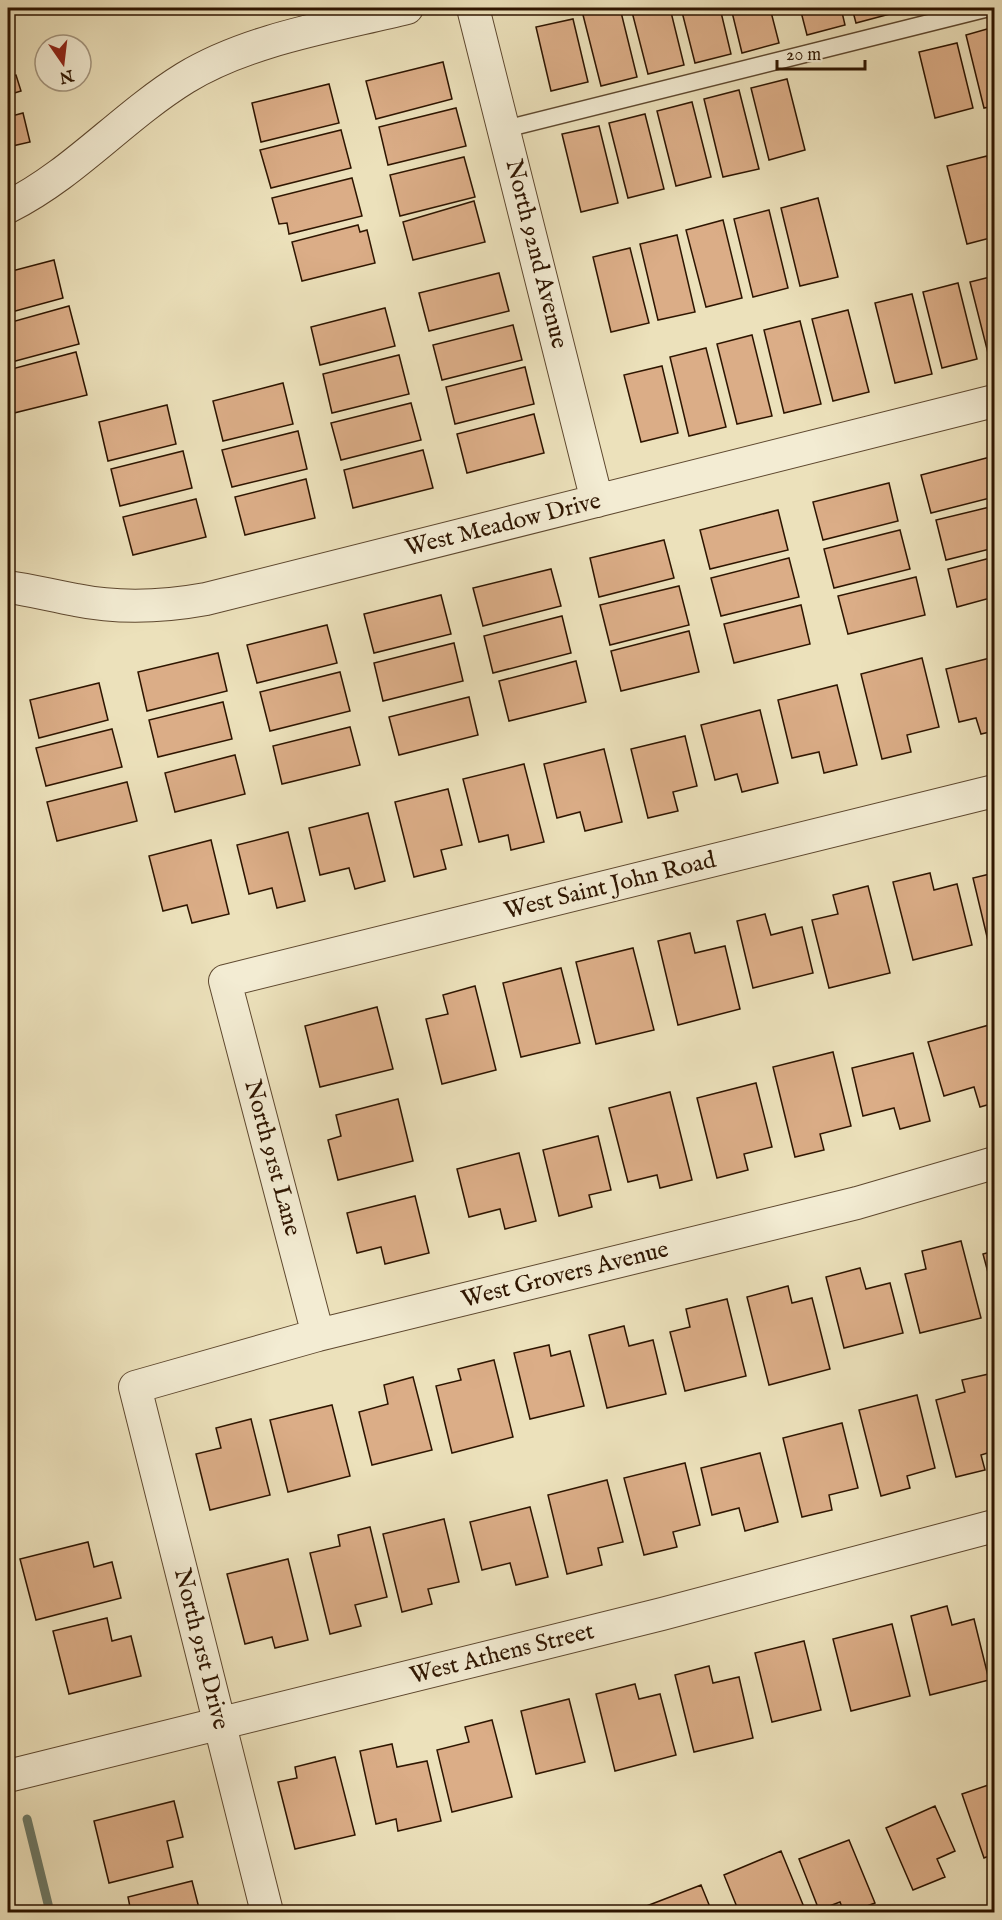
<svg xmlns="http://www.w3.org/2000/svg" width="1002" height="1920" font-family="'IM FELL English',serif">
  <rect width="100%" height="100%" fill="#ece1bb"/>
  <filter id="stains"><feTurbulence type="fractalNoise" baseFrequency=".00333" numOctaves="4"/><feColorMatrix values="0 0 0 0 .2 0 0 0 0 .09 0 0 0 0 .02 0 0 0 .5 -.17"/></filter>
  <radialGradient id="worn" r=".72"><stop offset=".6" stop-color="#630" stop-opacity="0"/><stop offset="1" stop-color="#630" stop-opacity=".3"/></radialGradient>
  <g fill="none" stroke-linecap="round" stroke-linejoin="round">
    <path stroke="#6e7a67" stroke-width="9" d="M27 1819 50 1912"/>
  </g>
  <path fill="#dbad87" stroke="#2e1500" stroke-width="1.5" d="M596 8H620L637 77 601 86 582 11Z
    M631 8H670L684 65 648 74Z
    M681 8H720L731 54 695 63Z
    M731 8H770L779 43 742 53Z
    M800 8H841L845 25 807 35Z
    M852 8H888L890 14 856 23Z
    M573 19 588 82 551 91 536 27Z
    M994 27V106L984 108 966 35Z
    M957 43 973 108 935 118 919 52Z
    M8 61 11 76 16 75 21 91 8 95Z
    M443 62 452 99 376 119 366 81Z
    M787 79 805 150 769 160 751 88Z
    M329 84 339 123 261 142 252 103Z
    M739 90 759 169 723 177 704 99Z
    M692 102 711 177 676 186 657 111Z
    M456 108 466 146 388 165 379 127Z
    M23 113 30 142 8 147V117Z
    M645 114 664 189 628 198 609 123Z
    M599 126 618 203 581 212 562 134Z
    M341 130 351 168 271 188 260 150Z
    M987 156 994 188V237L967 244 947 166Z
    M464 157 475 197 400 216 390 175Z
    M352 178 362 216 289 234 287 223 279 224 272 198Z
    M818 198 838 277 800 286 781 208Z
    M474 201 485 242 413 260 403 222Z
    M769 210 788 288 753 297 734 219Z
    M723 220 742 298 706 307 686 230Z
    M358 225 360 232 367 230 375 263 302 281 292 242Z
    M677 235 695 312 658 320 640 244Z
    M630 248 649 323 611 332 593 257Z
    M54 260 63 298 8 313V272Z
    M499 273 509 311 429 331 419 293Z
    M994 276V359L990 361 970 282Z
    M958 283 977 359 942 368 923 292Z
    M912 294 932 374 895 383 875 303Z
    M69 306 79 344 8 363V323Z
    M385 308 395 346 320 365 311 327Z
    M848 310 869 392 833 401 812 319Z
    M800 321 821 404 784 413 764 330Z
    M513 325 522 360 442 380 433 345Z
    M752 335 772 416 737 424 717 344Z
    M706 348 726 427 689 436 670 357Z
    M76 352 87 395 14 413 8 385V370Z
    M399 355 409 394 332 413 323 374Z
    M662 366 678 433 641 442 624 375Z
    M525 367 534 404 455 424 446 387Z
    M283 383 293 424 223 441 213 401Z
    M411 403 421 440 341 460 331 423Z
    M167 405 176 444 108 461 99 422Z
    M534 414 544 453 467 473 457 434Z
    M298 431 307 469 232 487 222 450Z
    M423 450 433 488 353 508 344 470Z
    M183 451 192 488 120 506 111 469Z
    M994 456V497L931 513 921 475Z
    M306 479 315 518 245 535 235 497Z
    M889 483 898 521 823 540 813 502Z
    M196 499 206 537 133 555 123 517Z
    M994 506V548L946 560 936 520Z
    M778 510 788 550 710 569 700 530Z
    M900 530 910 569 834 588 824 549Z
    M664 540 674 578 599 597 590 558Z
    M994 557V597L957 607 948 569Z
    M789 558 799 597 721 616 711 578Z
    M551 569 561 606 483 626 473 588Z
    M916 577 925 615 848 634 838 596Z
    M679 586 689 625 610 645 600 605Z
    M441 595 451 634 374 653 364 614Z
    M801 605 810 644 734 663 724 624Z
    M562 616 571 653 493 673 484 636Z
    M327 625 337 663 257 683 247 645Z
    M689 631 699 672 621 691 611 651Z
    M454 643 463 681 383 701 374 663Z
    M218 653 227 691 147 711 138 672Z
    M994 657V731L981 734 976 718 959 722 946 669Z
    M922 658 939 727 907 735 911 752 882 759 861 674Z
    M576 661 586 702 509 721 499 681Z
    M340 672 350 711 270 731 260 692Z
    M99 683 108 720 39 738 30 700Z
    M837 685 857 765 824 773 819 752 792 758 778 700Z
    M469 697 478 735 399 755 389 717Z
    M223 702 232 739 158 757 149 720Z
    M760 710 778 783 742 792 737 774 715 780 701 725Z
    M350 727 360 765 282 784 273 746Z
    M112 729 122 767 46 786 36 748Z
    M685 736 697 786 673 792 678 811 648 818 631 749Z
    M604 749 622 822 585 831 580 812 557 818 544 764Z
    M235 755 245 794 175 812 165 773Z
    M524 764 544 842 511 850 508 835 479 842 463 779Z
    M127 782 137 821 57 841 47 802Z
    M448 789 462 845 441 850 446 869 414 877 395 802Z
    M368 813 385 881 355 889 349 868 320 875 309 828Z
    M288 832 305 901 277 908 272 888 249 894 237 845Z
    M211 840 229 914 192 923 187 905 163 911 149 856Z
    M930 873 934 890 957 884 972 945 913 960 893 882Z
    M994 873V944L989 945 973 878Z
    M868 886 890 973 829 988 812 920 838 914 833 895Z
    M765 914 771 935 802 927 813 973 753 988 737 921Z
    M690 933 695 953 725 946 740 1009 678 1025 658 941Z
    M633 948 654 1030 596 1044 576 962Z
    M561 968 580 1043 521 1057 503 983Z
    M475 986 496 1070 442 1084 426 1019 448 1014 443 995Z
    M377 1007 393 1069 320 1087 305 1026Z
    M989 1025 994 1045V1103L980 1107 974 1087 944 1096 928 1042Z
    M833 1052 851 1126 820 1134 824 1150 795 1157 773 1067Z
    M913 1053 930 1121 900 1129 894 1108 863 1116 852 1068Z
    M756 1083 772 1147 744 1154 748 1170 717 1178 697 1098Z
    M670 1092 692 1180 660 1188 657 1175 628 1182 609 1108Z
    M398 1099 413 1161 338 1180 328 1140 341 1136 336 1115Z
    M598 1136 611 1190 589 1195 592 1207 559 1216 543 1150Z
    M519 1153 536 1221 505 1229 500 1209 469 1217 457 1169Z
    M415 1196 429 1253 385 1264 381 1247 357 1253 347 1213Z
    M961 1241 981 1318 920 1333 905 1274 926 1269 922 1251Z
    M994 1251V1295L983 1254Z
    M860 1268 866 1289 890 1283 903 1333 844 1348 826 1277Z
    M788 1286 792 1303 812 1298 830 1369 769 1385 747 1297Z
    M727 1299 746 1376 685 1391 670 1332 690 1327 686 1309Z
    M624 1326 629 1346 653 1340 666 1394 607 1408 589 1335Z
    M549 1345 551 1356 570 1351 584 1406 530 1419 514 1353Z
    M494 1360 513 1437 452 1453 436 1386 461 1380 458 1369Z
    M993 1373 994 1451 981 1455 985 1470 956 1477 936 1400 965 1392 962 1380Z
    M413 1377 432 1450 372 1465 359 1412 388 1404 384 1385Z
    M917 1395 935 1468 907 1476 910 1488 881 1496 859 1410Z
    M332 1405 350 1476 288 1492 270 1420Z
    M251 1419 270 1495 210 1510 196 1454 221 1448 216 1428Z
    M842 1423 858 1488 829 1495 832 1510 802 1517 783 1438Z
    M760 1453 778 1522 745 1531 739 1508 712 1515 701 1468Z
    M685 1463 700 1525 673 1532 677 1547 644 1555 624 1478Z
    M607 1480 623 1542 598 1548 602 1565 567 1574 548 1495Z
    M530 1507 548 1577 516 1585 510 1563 482 1570 470 1522Z
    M444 1519 459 1582 428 1589 432 1604 402 1612 383 1534Z
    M370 1527 387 1597 355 1605 361 1626 330 1634 310 1553 340 1546 338 1535Z
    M88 1542 94 1567 112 1562 121 1598 36 1620 20 1559Z
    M288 1559 308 1640 275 1648 272 1637 245 1644 227 1574Z
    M947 1606 952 1625 974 1619 989 1680 930 1695 911 1616Z
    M107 1618 112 1641 131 1636 141 1676 69 1694 53 1631Z
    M892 1624 910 1696 851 1711 833 1639Z
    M804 1641 821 1710 772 1722 755 1653Z
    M709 1666 713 1683 739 1677 753 1738 694 1752 675 1675Z
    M635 1684 639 1699 660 1694 676 1755 615 1771 596 1694Z
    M569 1699 585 1762 536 1774 521 1711Z
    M492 1720 512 1797 452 1812 437 1750 469 1742 465 1727Z
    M392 1744 397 1767 427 1761 441 1821 398 1831 396 1819 376 1824 360 1751Z
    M335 1757 355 1835 295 1849 278 1782 297 1778 295 1767Z
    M994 1783V1854L984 1858 962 1794Z
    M174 1801 183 1837 167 1841 173 1867 109 1883 94 1821Z
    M935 1806 955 1851 937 1859 945 1877 913 1890 886 1828Z
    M849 1840 875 1903 851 1912H844L840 1902 819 1910 799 1859Z
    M781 1851 806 1912H739L724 1875Z
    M192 1881 200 1912H131L128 1897Z
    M701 1885 712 1912H646L644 1907Z"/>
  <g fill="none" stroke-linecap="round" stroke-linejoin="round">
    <defs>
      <path id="service" d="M505 129 989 8"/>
      <path id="minor" d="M473 8 597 501
        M8 207C74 174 122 117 185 78 249 39 334 26 407 8
        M8 587C31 590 53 596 76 600 120 609 162 607 206 599L994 401
        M318 1335 225 981 994 791
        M8 1776 662 1614 994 1526
        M267 1912 135 1387 318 1335 857 1203 994 1163"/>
    </defs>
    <use href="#service" stroke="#5e482f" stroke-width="19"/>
    <use href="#minor" stroke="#5e482f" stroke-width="34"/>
    <use href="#service" stroke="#f3ecd3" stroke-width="16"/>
    <use href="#minor" stroke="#f3ecd3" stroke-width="32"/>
  </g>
  <g text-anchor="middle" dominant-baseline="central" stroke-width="4.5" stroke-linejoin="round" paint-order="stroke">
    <g font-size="24" fill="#2e1500" stroke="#f3ecd3">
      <text transform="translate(536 254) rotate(76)">North 92nd Avenue</text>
      <text transform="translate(503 525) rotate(-14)">West Meadow Drive</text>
      <text transform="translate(610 886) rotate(-14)">West Saint John Road</text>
      <text transform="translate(272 1158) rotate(75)">North 91st Lane</text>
      <text transform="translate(565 1275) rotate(-14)">West Grovers Avenue</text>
      <text transform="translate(201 1649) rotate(76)">North 91st Drive</text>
      <text transform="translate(502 1654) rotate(-14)">West Athens Street</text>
    </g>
  </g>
  <rect width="1002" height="1920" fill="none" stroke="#ece1bb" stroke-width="30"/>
  <rect x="9" y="9" width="984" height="1902" fill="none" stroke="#2e1500" stroke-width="3"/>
  <rect x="15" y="15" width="972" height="1890" fill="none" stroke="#2e1500" stroke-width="1.5"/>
  <g transform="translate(63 63) rotate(166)"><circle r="28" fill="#f3ecd3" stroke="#a4967f" stroke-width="1.5"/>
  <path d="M0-4.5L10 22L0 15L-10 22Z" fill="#8f2418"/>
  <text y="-9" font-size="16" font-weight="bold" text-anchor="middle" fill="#2e1500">N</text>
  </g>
  <path d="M777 60v9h88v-9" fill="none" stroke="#2e1500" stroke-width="3"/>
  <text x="786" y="60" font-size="18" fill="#2e1500" stroke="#f3ecd3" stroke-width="4.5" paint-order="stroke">20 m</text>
  <rect width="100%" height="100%" filter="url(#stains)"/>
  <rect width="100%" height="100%" fill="url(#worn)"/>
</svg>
